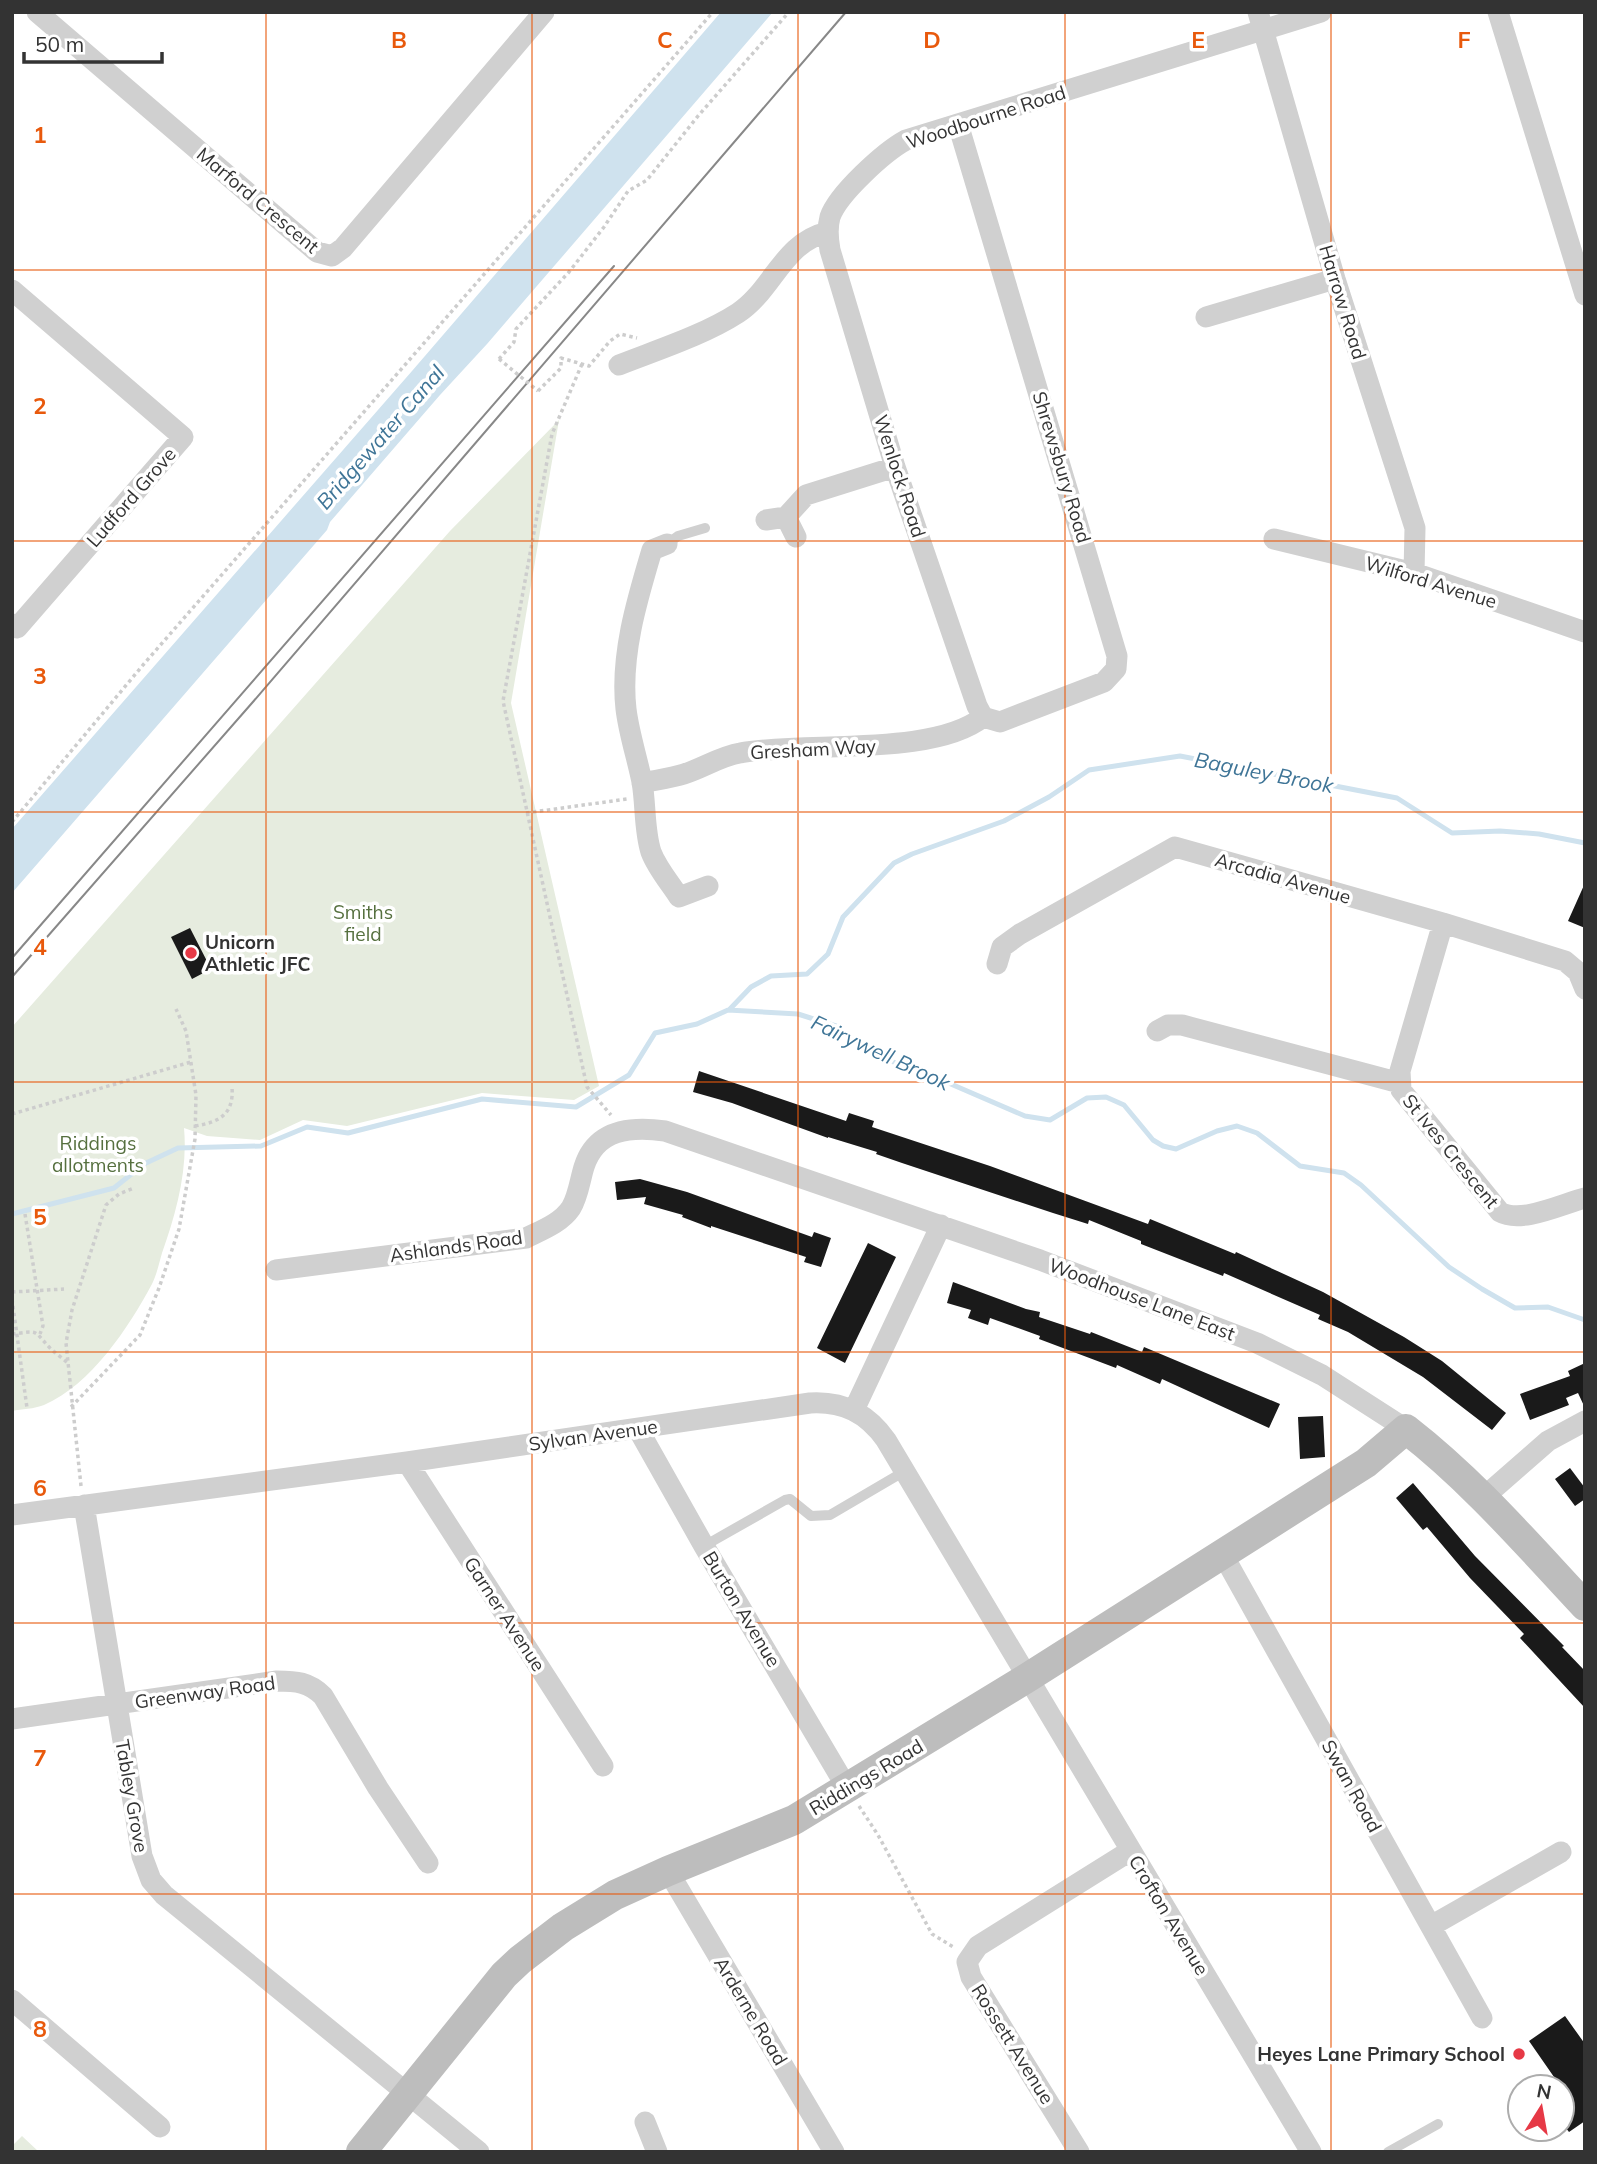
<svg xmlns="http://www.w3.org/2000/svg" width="1597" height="2164" font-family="Mulish,sans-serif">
  <rect width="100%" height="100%" fill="#fff"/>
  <path fill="#e6ecdf" d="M559 420 511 703 599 1086 574 1100 482 1093 347 1126 303 1120 260 1140 207 1136 184 1128C188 1170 176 1214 162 1253 159 1263 157 1274 152 1284 129 1327 91 1385 44 1405 34 1409 22 1409 12 1411V1027L450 531Z
    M22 2136 39 2152H12V2146Z"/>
  <path fill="#cfe2ee" d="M721 12H773L487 344 440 395 330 522 327 530 12 893V829L412 371Z"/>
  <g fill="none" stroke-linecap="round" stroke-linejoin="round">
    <path stroke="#cfe2ee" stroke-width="5" d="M729 1010 751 987 771 976 807 974 828 954 843 917 894 863 912 854 1004 821 1049 797 1089 770 1180 756 1397 798 1452 833 1500 831 1539 834 1585 843
      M12 1214 114 1188 144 1164 178 1148 261 1146 307 1127 348 1133 482 1099 576 1107 629 1075 655 1033 697 1024 728 1010 798 1014 836 1026 861 1047 885 1059 930 1075 1025 1116 1050 1120 1087 1098 1106 1097 1124 1105 1153 1140 1163 1146 1176 1149 1217 1131 1237 1126 1257 1133 1300 1166 1344 1173 1361 1185 1449 1267 1482 1289 1515 1308 1548 1307 1585 1320"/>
  </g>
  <path fill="#1a1a1a" d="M1585 883V928L1568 921Z
    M190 928 211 969 192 979 171 937Z
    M699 1071 846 1121 849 1113 874 1121 872 1127 990 1166 1148 1224 1150 1219 1235 1254 1236 1252 1323 1292 1404 1337 1442 1361 1506 1413 1492 1430 1423 1377 1348 1332 1318 1319 1320 1315 1224 1273 1223 1276 1141 1244V1241L1089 1220 1088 1224 1053 1213 902 1163 876 1154 877 1152 828 1137V1138L732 1103 693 1092Z
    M640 1179 687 1192 812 1237 814 1232 831 1238 821 1267 804 1262 806 1257 711 1226V1228L682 1217 683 1215 644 1204 646 1197 617 1200 615 1182Z
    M868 1243 896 1257 845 1363 817 1348Z
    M953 1282 1026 1309 1040 1312 1039 1317 1090 1334 1091 1332 1142 1352 1144 1347 1280 1404 1269 1428 1162 1379 1160 1384 1117 1365 1116 1368 1039 1339 1040 1336 990 1318 988 1325 968 1318 971 1310 947 1303Z
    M1585 1363V1408L1578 1393 1566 1398 1569 1405 1530 1420 1520 1394 1570 1376 1568 1371Z
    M1323 1416 1325 1457 1300 1459 1298 1417Z
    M1570 1468 1585 1488V1499L1575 1506 1555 1479Z
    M1413 1483 1475 1556 1564 1646 1562 1647 1585 1671V1708L1520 1638 1524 1634 1470 1578 1427 1527 1423 1530 1396 1498Z
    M1565 2016 1585 2044V2121L1569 2132 1562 2123V2087H1541L1554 2077 1529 2041Z"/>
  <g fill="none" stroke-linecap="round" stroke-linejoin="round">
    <path stroke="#cdcdcd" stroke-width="3.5" stroke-dasharray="3.5 3.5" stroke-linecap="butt" d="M499 359 514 342 516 329 569 272 604 227 628 191 647 180 698 116 789 12
      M582 364 552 434 503 701 587 1087 611 1115
      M538 391 561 368V358L589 366 610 341 620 334 637 338
      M526 813 627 799
      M12 822 143 665 713 12
      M12 1114 191 1062
      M195 1126C220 1122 234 1114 232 1087
      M25 1214 43 1326 40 1334
      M12 1292 64 1289
      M12 1299 27 1408
      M12 1334C40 1331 32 1329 50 1348 55 1353 62 1358 68 1363
      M71 1407 140 1335 159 1288 179 1229 195 1139 196 1095 186 1031 176 1009
      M81 1486 66 1343 72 1310 106 1205 119 1194 134 1188
      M859 1806 878 1835 932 1934 955 1948"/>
    <path stroke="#d0d0d0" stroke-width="10" d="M667 544 678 536 705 528
      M704 1546 785 1500 790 1499 811 1516 830 1515 905 1471
      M1388 2152 1438 2124"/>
    <path stroke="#d0d0d0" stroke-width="21" d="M37 12 317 252 332 256 343 248 544 12
      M1258 12 1335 279 1415 528 1414 573
      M1498 12 1585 295
      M958 124 1117 656 1116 669 1104 682 1000 722 983 717
      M12 290 183 437 17 628 12 624
      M1206 317 1335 279
      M619 365C657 350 704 335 738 313 773 290 783 242 828 232
      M786 517 796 537
      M766 520 786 517 806 495 895 467
      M1274 539 1414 573 1585 632
      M667 544 652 550C637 600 620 656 626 709 629 734 637 757 642 782 646 805 644 830 651 852 657 868 670 883 679 897L708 886
      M983 717 977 706 895 467 830 250C828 239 827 228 830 217 838 194 884 152 906 140L1321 12
      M642 783C656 780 671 778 684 774 703 768 721 756 740 753 805 741 933 757 983 717
      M1443 923 1400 1071 1401 1090 1500 1212C1521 1224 1562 1204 1585 1198
      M997 964 1002 947 1020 934 1175 847 1443 923 1565 961 1578 972 1585 989
      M1157 1031 1168 1025H1182L1400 1083
      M276 1270 526 1238C542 1230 561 1223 571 1208 578 1197 580 1180 584 1167 596 1129 631 1126 665 1131L1040 1260 1257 1343 1322 1375 1406 1429
      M854 1410 941 1225
      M638 1429 704 1546 847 1788
      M407 1462 603 1766
      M1484 1497 1548 1441 1585 1421
      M84 1505 142 1856 151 1880 164 1895 479 2152
      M12 1515 407 1462 810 1403C843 1401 867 1413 886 1440L1311 2152
      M1222 1553 1482 2018
      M12 1719 277 1681C296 1681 309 1682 323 1696L378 1788 428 1863
      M668 1871 834 2152
      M1431 1926 1561 1852
      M12 2000 160 2127
      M645 2122 657 2152
      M1079 2152 971 1977 967 1962 978 1946 1130 1851"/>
    <path stroke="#bdbdbd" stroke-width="30" d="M361 2152 504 1975 520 1960 563 1927 615 1895 668 1871 794 1820 1027 1678 1366 1463 1406 1429C1473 1481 1527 1544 1585 1606"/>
    <path stroke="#888" stroke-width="2" d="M12 958 614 266
      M12 977 252 703 846 12"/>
    <path stroke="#cdcdcd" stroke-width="3.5" stroke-dasharray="3.5 3.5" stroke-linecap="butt" d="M499 359 538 391"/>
  </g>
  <path fill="none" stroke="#e8590c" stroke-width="2" stroke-opacity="0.55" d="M266 12V2152M532 12V2152M798 12V2152M1065 12V2152M1331 12V2152M12 270H1585M12 541H1585M12 812H1585M12 1082H1585M12 1352H1585M12 1623H1585M12 1894H1585"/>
  <g fill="#e63946" stroke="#fff" stroke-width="2.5">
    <circle cx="191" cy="953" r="7"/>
    <circle cx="1519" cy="2054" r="7"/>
  </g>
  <g text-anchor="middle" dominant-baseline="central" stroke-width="7" stroke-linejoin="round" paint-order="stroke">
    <g font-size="19" fill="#333" stroke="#fff">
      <text transform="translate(986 117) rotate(-18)">Woodbourne Road</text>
      <text transform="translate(258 200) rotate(40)">Marford Crescent</text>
      <text transform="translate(1343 302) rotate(73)">Harrow Road</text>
      <text transform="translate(1062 467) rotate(73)">Shrewsbury Road</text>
      <text transform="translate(900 476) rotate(72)">Wenlock Road</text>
      <text transform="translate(131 497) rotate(-49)">Ludford Grove</text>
      <text transform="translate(1431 582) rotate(17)">Wilford Avenue</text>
      <text transform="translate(813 749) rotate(-3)">Gresham Way</text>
      <text transform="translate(1283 878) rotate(16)">Arcadia Avenue</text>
      <text transform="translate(1451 1151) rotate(51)">St Ives Crescent</text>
      <text transform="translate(456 1246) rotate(-8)">Ashlands Road</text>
      <text transform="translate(1142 1299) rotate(21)">Woodhouse Lane East</text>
      <text transform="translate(593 1435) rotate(-8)">Sylvan Avenue</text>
      <text transform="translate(742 1609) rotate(59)">Burton Avenue</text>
      <text transform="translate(505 1614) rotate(57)">Garner Avenue</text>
      <text transform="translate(205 1692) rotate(-8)">Greenway Road</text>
      <text transform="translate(866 1777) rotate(-31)">Riddings Road</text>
      <text transform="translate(1352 1786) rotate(61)">Swan Road</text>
      <text transform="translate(132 1796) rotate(80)">Tabley Grove</text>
      <text transform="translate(1169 1915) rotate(59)">Crofton Avenue</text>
      <text transform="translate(751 2011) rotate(59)">Arderne Road</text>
      <text transform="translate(1013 2044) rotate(58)">Rossett Avenue</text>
    </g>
    <g font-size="19" fill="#56703f" stroke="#fff">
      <text x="363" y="912">Smiths<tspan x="363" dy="22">field</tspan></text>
      <text x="98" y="1143">Riddings<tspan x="98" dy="22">allotments</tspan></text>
    </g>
    <g font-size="19" font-weight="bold" fill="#333" stroke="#fff" text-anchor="start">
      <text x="205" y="942">Unicorn<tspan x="205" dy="22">Athletic JFC</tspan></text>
      <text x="1505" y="2054" text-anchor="end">Heyes Lane Primary School</text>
    </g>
    <g font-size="21" font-style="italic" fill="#3f7597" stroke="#fff">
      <text transform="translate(380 437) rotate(-49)">Bridgewater Canal</text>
      <text transform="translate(1264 772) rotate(11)">Baguley Brook</text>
      <text transform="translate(881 1052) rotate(25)">Fairywell Brook</text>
    </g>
  </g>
  <g font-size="23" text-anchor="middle" font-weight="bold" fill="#e8590c" stroke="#fff" stroke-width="7" stroke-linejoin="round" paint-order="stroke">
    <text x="399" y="48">B</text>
    <text x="665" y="48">C</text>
    <text x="932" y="48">D</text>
    <text x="1198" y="48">E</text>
    <text x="1464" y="48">F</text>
    <text x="40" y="143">1</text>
    <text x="40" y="414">2</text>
    <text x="40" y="684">3</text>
    <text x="40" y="955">4</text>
    <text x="40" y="1225">5</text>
    <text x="40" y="1496">6</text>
    <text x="40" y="1766">7</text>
    <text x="40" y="2037">8</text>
  </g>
  <rect width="1597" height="2164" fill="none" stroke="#333333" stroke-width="28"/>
  <g transform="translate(1541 2108) rotate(11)"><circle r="33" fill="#ffffff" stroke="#adadad" stroke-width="2"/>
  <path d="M0-5L12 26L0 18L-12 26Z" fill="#e63946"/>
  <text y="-10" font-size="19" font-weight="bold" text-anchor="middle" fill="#333333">N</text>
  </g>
  <path d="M24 52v10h138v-10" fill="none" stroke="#333333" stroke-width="3.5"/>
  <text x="35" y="52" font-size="21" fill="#333333" stroke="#ffffff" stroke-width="5" paint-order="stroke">50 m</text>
</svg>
